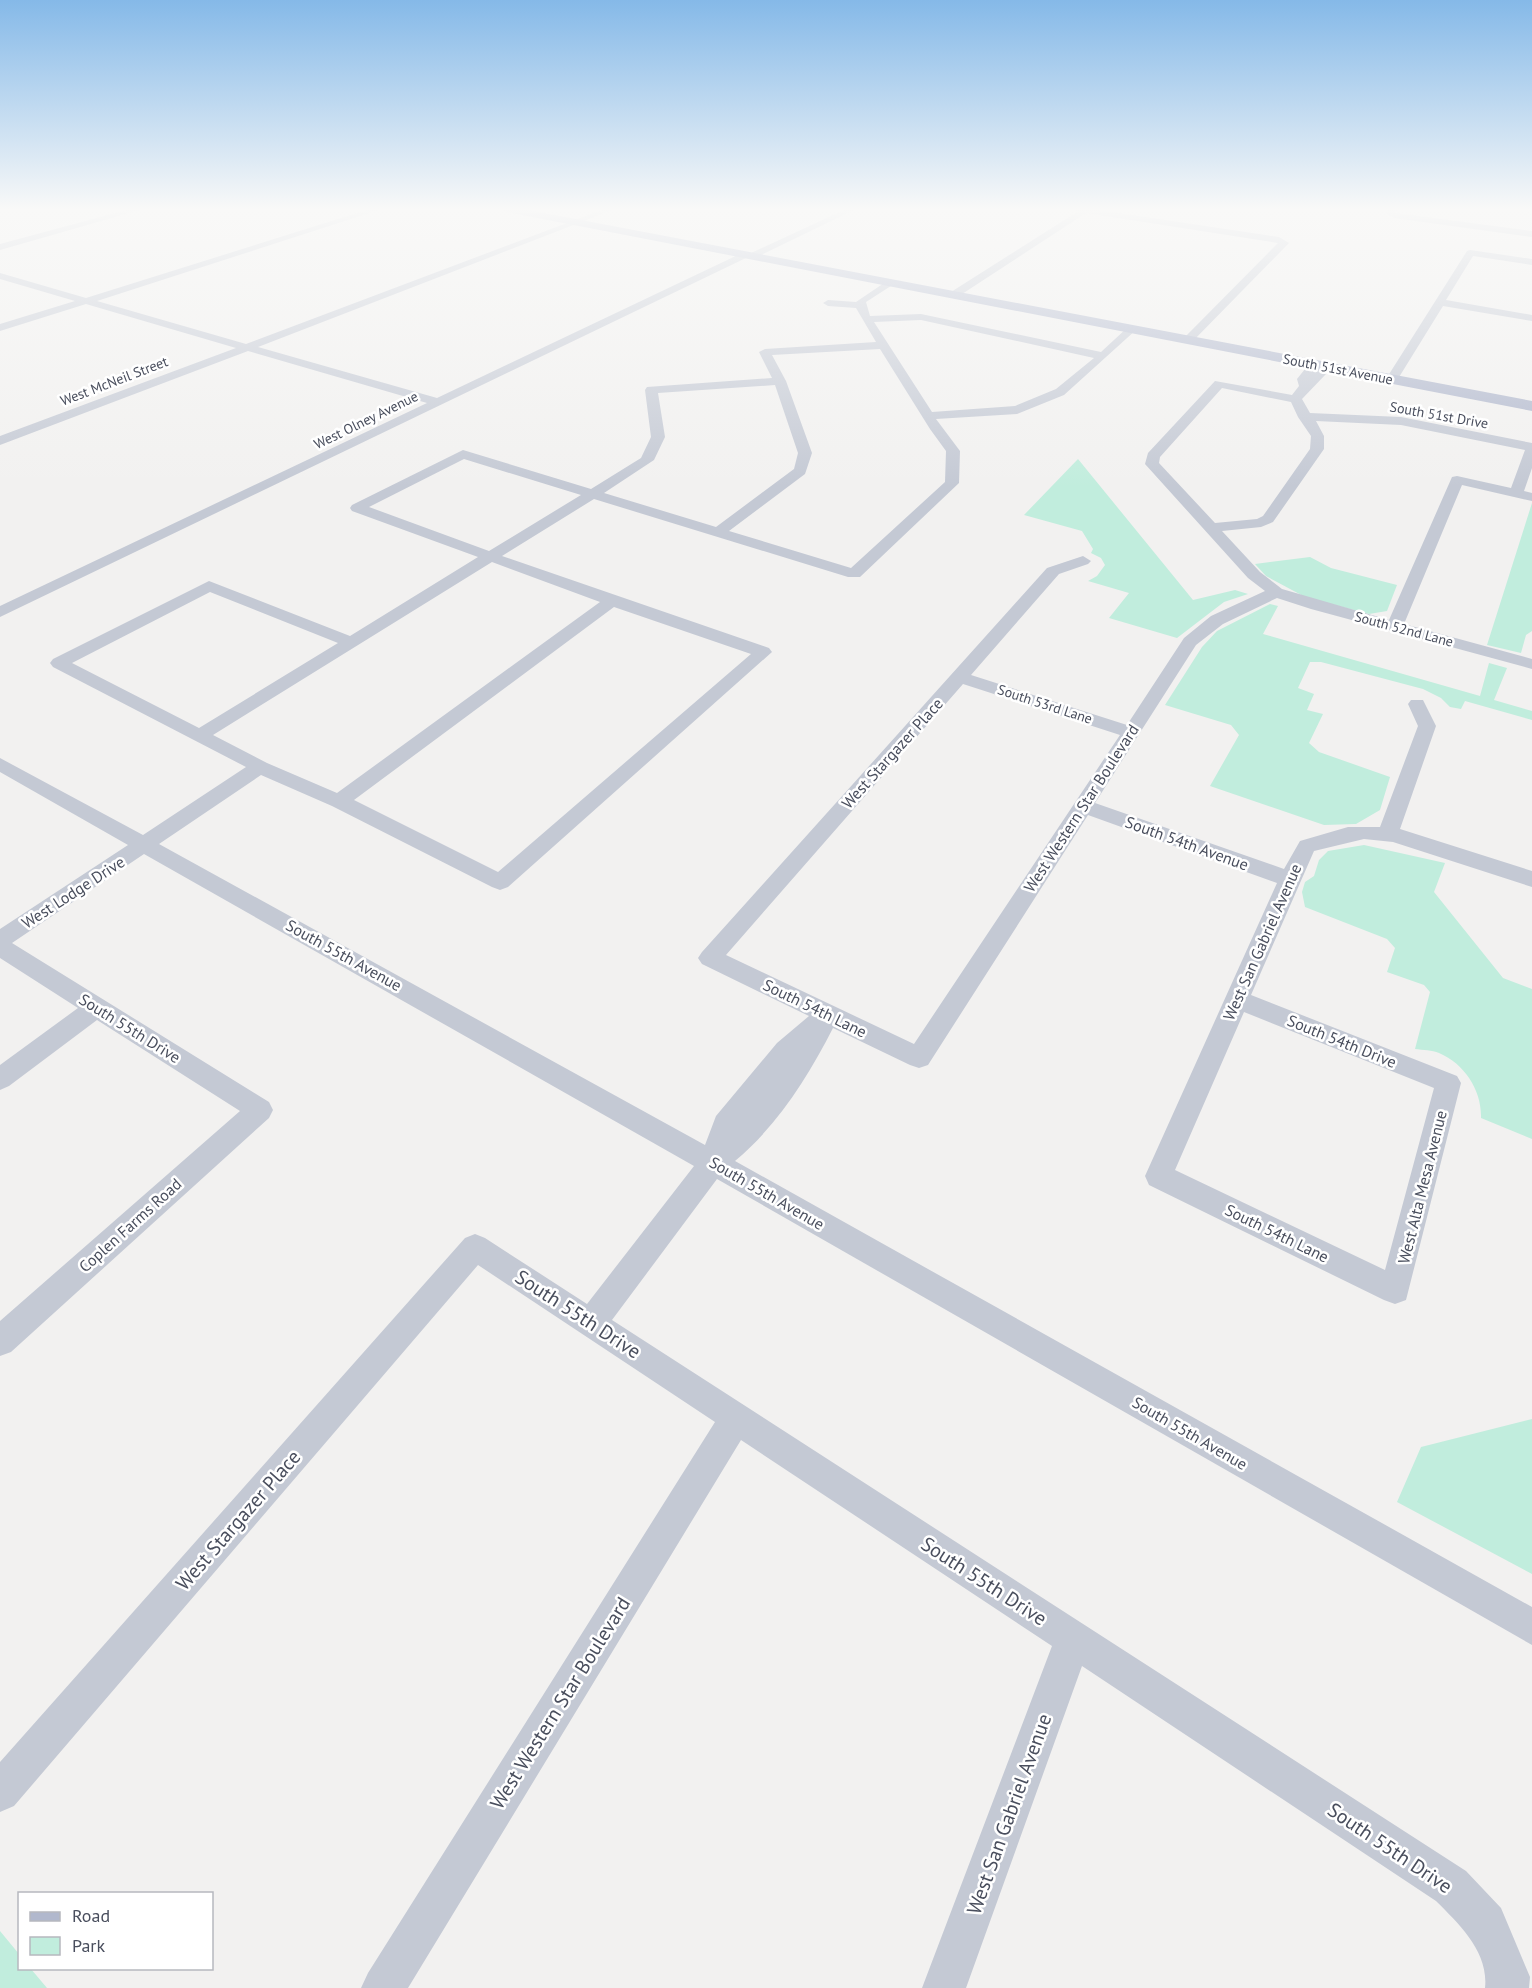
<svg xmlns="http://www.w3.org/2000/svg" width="1532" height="1988" font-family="'PT Sans',sans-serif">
  <rect width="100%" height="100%" fill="#f2f1f0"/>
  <path fill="#c1eddd" d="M1078 459 1193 600 1235 590 1248 594 1224 602 1177 638 1109 618 1129 593 1088 581 1097 576 1105 565 1101 558 1091 553 1093 549 1082 531 1024 515Z
    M1532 503V631L1526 635 1521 653 1487 645Z
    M1310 557 1331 568 1397 585 1387 611 1369 614 1305 597 1266 576 1255 564Z
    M1270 604 1278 606 1263 634 1480 696 1489 663 1507 668 1494 700 1532 711V720L1465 701 1461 709 1450 707 1441 698 1423 689 1321 662H1310L1298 688 1314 694 1307 710 1323 714 1309 743 1319 752 1390 777 1380 810 1356 824 1324 825 1210 786 1239 735 1231 725 1165 705 1202 647 1217 631Z
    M1364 845 1445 863 1434 892 1503 978 1532 989V1139L1481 1118C1482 1091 1465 1064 1439 1053 1432 1050 1423 1050 1415 1049L1430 992 1424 985 1387 972 1395 948 1387 939 1305 907 1302 892 1305 882 1314 876 1319 860 1328 851Z
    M1532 1419V1574L1397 1502 1421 1447Z
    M0 1931 19 1954 20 1968 31 1969 47 1988H0Z"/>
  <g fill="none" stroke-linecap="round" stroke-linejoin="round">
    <path fill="#c4c9d4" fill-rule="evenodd" d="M130 209H143L0 250V244Z
      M370 209H382L97 301 246 344 604 209H615L258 347 437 398 742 253 749 254 846 209H856L755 258 748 257 0 617V606L427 403 248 351 0 445V436L236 348 86 304 0 331V324L75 301 0 279V273L86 298Z
      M1073 209H1092L1279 237 1289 243 1192 342 1188 343 1182 340 1184 338 1278 243 1086 213 959 296H951V292L1077 212Z
      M1389 209H1397L1396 213 1532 231V237L1394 218 1386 213Z
      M1470 250 1532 259V265L1473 256 1446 300 1532 315V321L1443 306 1396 382H1388L1386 379 1467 251Z
      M890 279 895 282 894 284 866 302 870 316 921 314 1101 352 1128 327H1136L1137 329 1064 395 1017 414 936 419 960 451 959 483 860 577H848L594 499 502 556 769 648 772 652 508 887 500 890 492 887 332 806 261 775 159 844 705 1145 716 1116 777 1043 809 1016 702 964 698 958 702 952 1047 568 1083 556 1091 561 1088 564 1059 574 971 675 1127 725 1184 638 1211 616 1265 591 1248 578 1145 464 1148 453 1215 381 1292 395 1299 386 1297 379 1305 369 1318 362 1324 365 1326 374 1302 399 1310 413 1401 417 1532 443V468L1524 491 1532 493V501L1462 485 1404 624 1532 659V669L1311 609 1277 598 1223 624 1196 645 1095 803 1284 869 1300 841 1348 827H1380L1418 726 1408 704 1411 700H1423L1436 726 1400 829 1532 871V887L1393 842 1364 839 1314 851 1251 995 1457 1076 1461 1083 1406 1300 1395 1304 1384 1300 1149 1185 1145 1176 1277 883 1088 815 928 1065 919 1068 910 1065 833 1028C808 1077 777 1126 735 1161L1532 1607V1645L717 1179 612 1320 1466 1871 1501 1908 1530 1977 1529 1988H1485C1489 1952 1459 1924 1436 1901L1082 1666 966 1988H922L1052 1646 741 1440 408 1988H361L368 1973 715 1422 478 1265 14 1806 0 1812V1762L465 1238 475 1234 485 1238 587 1304 694 1166 144 854 12 943 269 1102 273 1110 269 1118 11 1352 0 1356V1321L240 1111 97 1020 9 1086 0 1090V1065L78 1008 0 958V929L128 845 0 772V758L143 835 246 767 53 667 50 663 53 659 209 581 350 636 478 557 352 511 350 508 352 505 463 450 591 489 641 458 651 437 645 390 647 387 772 378 759 352 765 349 876 342 856 308 828 306 823 303 828 300 856 302ZM921 320 1094 358 1056 389 1015 406 932 412 874 322ZM880 349 930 429 946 451 945 482 851 568 729 531 805 474 812 453 786 381 772 355ZM775 385 798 453 794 469 716 527 604 493 654 460 665 437 658 393ZM1222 388 1291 402 1298 417 1311 436 1310 449 1263 516 1257 519 1215 523 1159 463 1160 457ZM1316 421 1401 425 1525 450 1511 488 1457 476 1452 477 1389 620 1282 589 1260 572 1222 531 1261 527 1273 522 1324 449V436ZM464 459 581 495 489 551 369 507ZM492 562 600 602 337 793 267 763 213 735ZM210 592 338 643 199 728 72 663ZM614 607 751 654 498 872 354 800ZM963 684 1120 735 914 1044 726 955ZM1244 1012 1434 1088 1385 1270 1175 1170Z"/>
    <path fill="#b1b8cd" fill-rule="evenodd" d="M502 209H523L1532 401V411L507 212Z"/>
  </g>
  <linearGradient id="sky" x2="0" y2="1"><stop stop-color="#85b9e8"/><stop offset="0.43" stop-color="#f9f9f8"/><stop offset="1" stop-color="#f9f9f8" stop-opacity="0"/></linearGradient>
  <rect width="1532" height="487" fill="url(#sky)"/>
  <g text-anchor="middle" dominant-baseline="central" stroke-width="5" stroke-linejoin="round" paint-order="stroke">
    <g font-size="14" fill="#494e5d" stroke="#fff">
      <text transform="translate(1338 369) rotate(11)">South 51st Avenue</text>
      <text transform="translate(114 381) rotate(-21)">West McNeil Street</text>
      <text transform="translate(1439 415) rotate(10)">South 51st Drive</text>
      <text transform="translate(366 420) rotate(-26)">West Olney Avenue</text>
      <text transform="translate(1404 629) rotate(15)">South 52nd Lane</text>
      <text transform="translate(1045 704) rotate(18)">South 53rd Lane</text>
    </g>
    <g font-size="16" fill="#494e5d" stroke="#fff">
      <text transform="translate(892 753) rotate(-48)">West Stargazer Place</text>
      <text transform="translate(1081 808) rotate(-57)">West Western Star Boulevard</text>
      <text transform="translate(1187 843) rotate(20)">South 54th Avenue</text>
      <text transform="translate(73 892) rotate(-33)">West Lodge Drive</text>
      <text transform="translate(1262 942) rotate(-66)">West San Gabriel Avenue</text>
      <text transform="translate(344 955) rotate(29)">South 55th Avenue</text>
      <text transform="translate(815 1008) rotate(26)">South 54th Lane</text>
      <text transform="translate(130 1028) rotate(32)">South 55th Drive</text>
      <text transform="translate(1342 1041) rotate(22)">South 54th Drive</text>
      <text transform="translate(1422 1187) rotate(-76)">West Alta Mesa Avenue</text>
      <text transform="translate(767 1193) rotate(30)">South 55th Avenue</text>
      <text transform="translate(130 1225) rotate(-42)">Coplen Farms Road</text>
      <text transform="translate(1277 1233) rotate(26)">South 54th Lane</text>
      <text transform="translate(1190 1433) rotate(30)">South 55th Avenue</text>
    </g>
    <g font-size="20" fill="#494e5d" stroke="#fff">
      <text transform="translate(578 1314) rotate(33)">South 55th Drive</text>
      <text transform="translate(238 1520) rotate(-49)">West Stargazer Place</text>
      <text transform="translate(984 1581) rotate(33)">South 55th Drive</text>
      <text transform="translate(560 1703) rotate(-58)">West Western Star Boulevard</text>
      <text transform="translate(1009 1814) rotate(-70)">West San Gabriel Avenue</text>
      <text transform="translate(1390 1848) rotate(34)">South 55th Drive</text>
    </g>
  </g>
  <rect x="18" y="1892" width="195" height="78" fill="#ffffff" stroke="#b6b8be" stroke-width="1.5"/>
  <rect x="30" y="1912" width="30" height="9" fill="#b1b8cd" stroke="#b6b8be" stroke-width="1.5"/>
  <text x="72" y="1922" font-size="18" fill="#494e5d">Road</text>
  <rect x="30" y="1937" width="30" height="18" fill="#c1eddd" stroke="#b6b8be" stroke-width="1.5"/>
  <text x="72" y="1952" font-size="18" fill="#494e5d">Park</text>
</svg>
